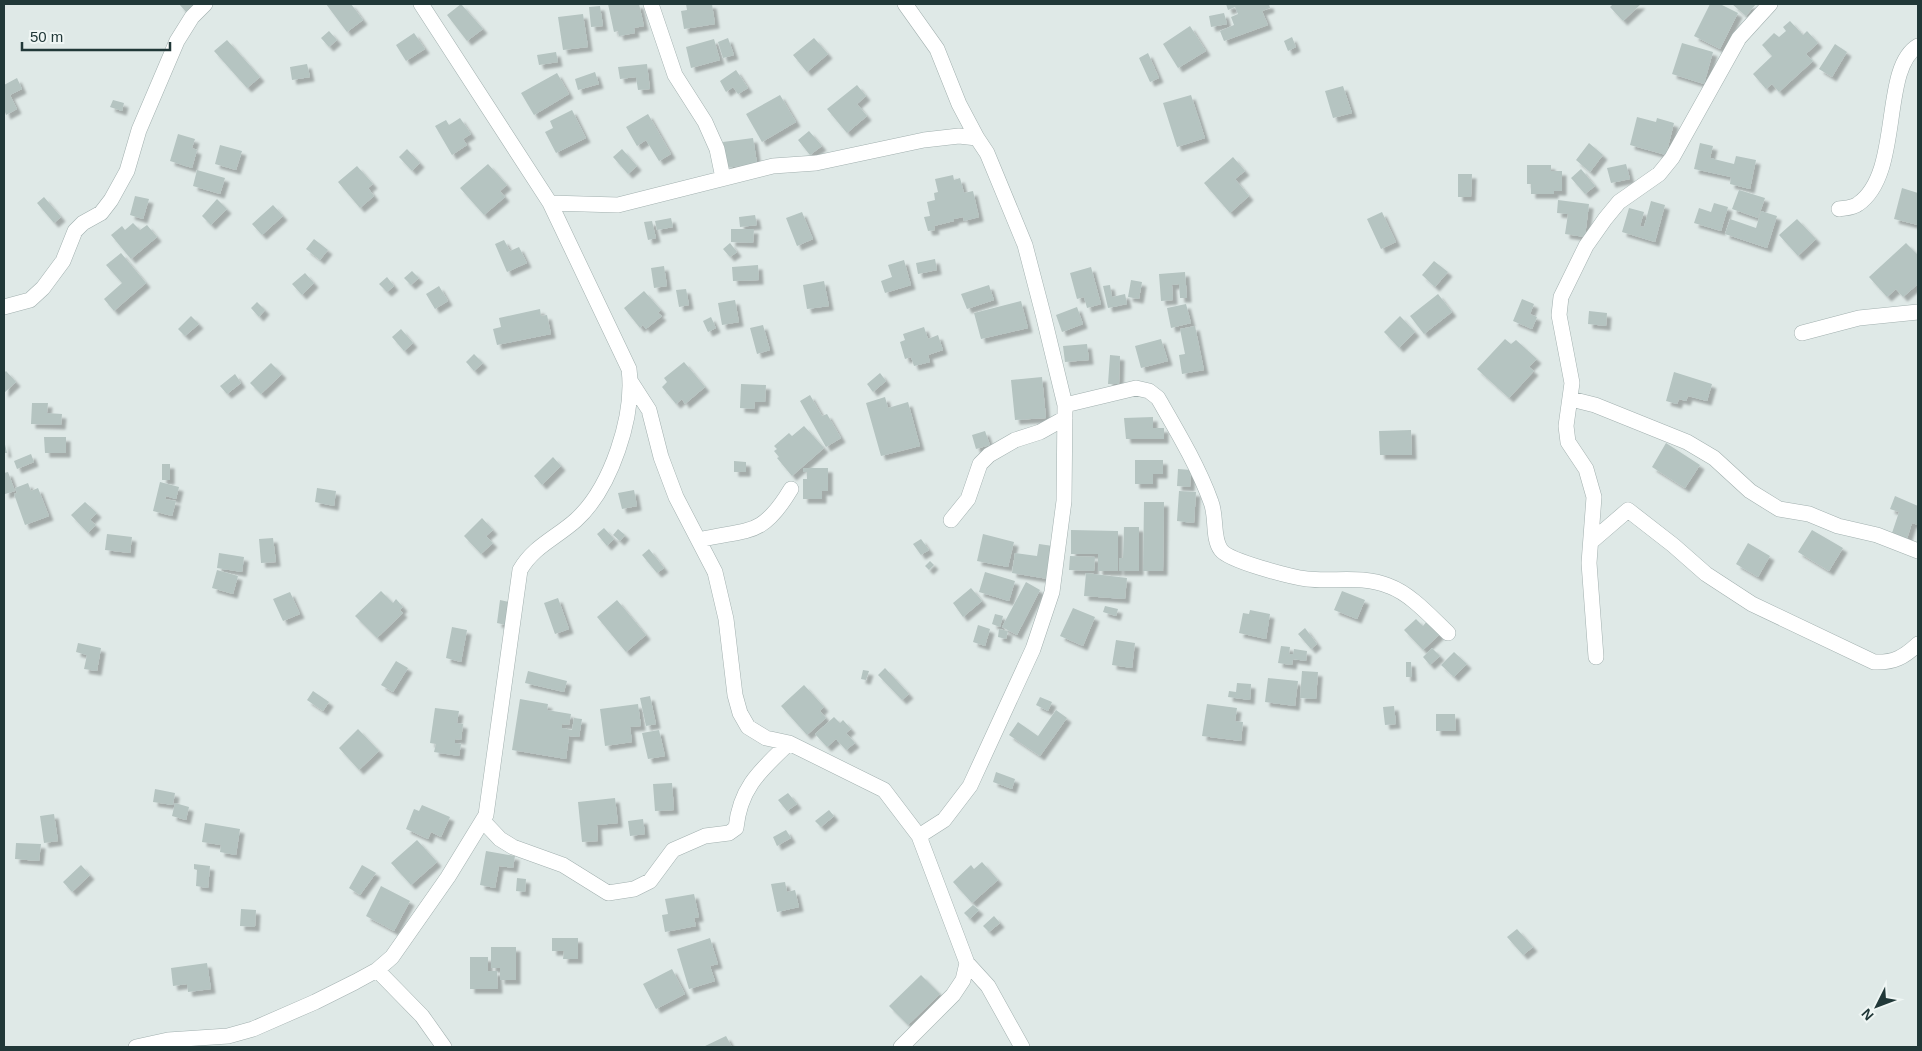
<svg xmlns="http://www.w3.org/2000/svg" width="1922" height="1051" font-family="Arial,sans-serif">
  <defs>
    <filter id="shadow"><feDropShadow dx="4.5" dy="4.5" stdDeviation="1" flood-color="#0004"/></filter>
  </defs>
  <rect width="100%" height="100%" fill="#dfe9e7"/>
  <path fill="#b5c4c1" filter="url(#shadow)" d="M179 4H195L187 13Z
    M326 4H351L363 20 347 32Z
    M461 4 483 29 467 41 447 15Z
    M608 4H639L644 26 634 28 635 33 619 36 618 31 614 32Z
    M686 4H712L715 24 684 29 681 11 687 10Z
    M1226 4H1269L1270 8 1262 11 1268 25 1224 41 1220 31 1234 25 1231 17 1238 14 1235 7 1228 10Z
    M1613 4H1641L1623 21 1610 7Z
    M1710 4H1720L1738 13 1720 49 1694 36Z
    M1732 4H1756L1746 16Z
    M600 6 603 26 591 27 589 7Z
    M1224 13 1227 24 1211 27 1209 16Z
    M583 14 588 47 563 50 558 17Z
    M1790 21 1803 35 1807 31 1818 43 1806 54 1813 61 1779 92 1772 84 1766 89 1753 74 1772 56 1762 45 1774 33 1779 37 1786 31 1783 27Z
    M1190 26 1206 51 1178 68 1163 44Z
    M329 31 337 40 329 47 321 38Z
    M414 33 425 49 406 61 396 45Z
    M1292 37 1296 47 1288 51 1284 41Z
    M728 38 734 55 723 58 718 42Z
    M814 38 828 54 807 72 793 55Z
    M714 39 720 60 691 68 686 47Z
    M227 40 260 77 247 88 214 51Z
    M1682 43 1713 52 1704 84 1672 74Z
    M1835 44 1847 52 1832 77 1819 69Z
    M556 52 558 62 539 65 537 55Z
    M1148 53 1159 78 1150 82 1139 58Z
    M307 64 310 77 292 80 290 67Z
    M647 64 650 89 638 90 636 77 620 79 618 67Z
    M736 70 748 88 738 94 733 87 726 92 720 81Z
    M595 72 599 84 578 90 575 79Z
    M557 73 569 94 534 115 521 93Z
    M17 78 22 89 10 95 17 109 6 115 4 109V85Z
    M857 85 866 96 857 104 867 116 847 133 827 109Z
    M1343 86 1352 113 1333 118 1325 91Z
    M780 95 796 122 762 142 746 114Z
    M1191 95 1205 138 1177 147 1163 103Z
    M113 100 124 103 122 111 110 107Z
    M572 110 586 138 556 153 545 132 553 128 550 121Z
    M648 114 671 154 659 161 646 140 637 146 626 127Z
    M1637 117 1656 122 1657 118 1674 123 1666 155 1630 145Z
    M460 118 471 134 463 139 467 145 452 155 435 126 446 120 449 125Z
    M809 131 822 146 810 155 798 140Z
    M178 134 195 139 192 148 197 150 192 168 170 161Z
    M753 138 757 163 727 168 723 142Z
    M1589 143 1603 155 1590 172 1576 160Z
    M1700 143 1713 146 1710 158 1734 164 1736 156 1756 160 1750 189 1730 184 1731 177 1694 169Z
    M220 145 242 151 236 170 215 164Z
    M407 149 420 163 412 171 399 157Z
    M622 149 637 166 628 174 613 157Z
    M1233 157 1245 171 1235 179 1249 196 1230 213 1204 183Z
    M488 164 507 185 500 191 505 197 484 215 460 188Z
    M1626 164 1630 179 1611 183 1607 168Z
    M1527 165H1551V171H1562V191H1554V194H1531V184H1527Z
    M357 166 373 184 368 188 374 196 360 208 338 182Z
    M1581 169 1595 186 1585 194 1571 178Z
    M197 170 225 178 220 194 193 186Z
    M1458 174H1472L1471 197H1458Z
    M953 175 954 180 960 178 964 193 973 191 979 217 964 221 963 217 954 219V221L934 226 935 230 928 231 924 217 930 216 927 202 935 200 934 193 938 192 935 179Z
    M1902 188 1918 193V225L1894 219Z
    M1739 190 1765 198 1758 218 1732 209Z
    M135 196 149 199 143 219 130 215Z
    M44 197 61 217 54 223 37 203Z
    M217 199 227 209 211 225 202 216Z
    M1558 200 1589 204 1585 237 1565 234 1568 214 1557 213Z
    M1651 201 1665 205 1655 242 1622 232 1629 208 1644 212 1640 226 1644 227Z
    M1714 203 1728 207 1721 231 1694 223 1699 208 1711 212Z
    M273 205 283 216 262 235 252 224Z
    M1761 211 1777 216 1767 248 1725 234 1730 219 1756 228Z
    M802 212 813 239 797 246 786 218Z
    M1382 212 1396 242 1381 249 1367 219Z
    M755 215 757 225 740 227 739 217Z
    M671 218 673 227 657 230 655 221Z
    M1797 219 1816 239 1798 256 1779 235Z
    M652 221 656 238 648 240 644 222Z
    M133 223 140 230 147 225 157 237 131 259 111 235 122 226 125 230Z
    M731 229H754L753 243 731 242Z
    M314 239 328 250 320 260 306 249Z
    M504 240 510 251 519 247 527 263 507 272 495 244Z
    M730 243 737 252 730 257 723 249Z
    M1906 243 1918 255V284L1903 297 1896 289 1887 297 1869 277Z
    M121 253 146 283 114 311 104 299 122 283 106 265Z
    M935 259 937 270 918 274 916 263Z
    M904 260 911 285 885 293 881 281 892 277 888 265Z
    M1434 261 1448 272 1435 287 1422 275Z
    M758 265 759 280 733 281 732 267Z
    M664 266 667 286 654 288 651 268Z
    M1091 267 1101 304 1087 308 1084 297 1077 299 1070 273Z
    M412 271 419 278 411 285 404 278Z
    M1185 272 1187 298H1180L1179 284 1172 285 1173 300 1161 301 1159 274Z
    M305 273 314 283 302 295 292 284Z
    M387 277 394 286 387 292 379 284Z
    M1131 280 1142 282 1139 299 1128 297Z
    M824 281 829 306 807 309 803 285Z
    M989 285 994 300 967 309 961 294Z
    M1110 285 1112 297 1125 294 1127 304 1108 308 1103 286Z
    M439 286 448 301 435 309 426 294Z
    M686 289 689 305 679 307 676 290Z
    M644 291 661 310 658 313 662 316 646 329 643 325 640 328 624 308Z
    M1438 294 1452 312 1424 334 1410 316Z
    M1522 299 1534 304 1530 314 1537 317 1532 329 1513 321Z
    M735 300 739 322 722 325 718 303Z
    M1021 301 1028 328 981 339 974 313Z
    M257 302 265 310 259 317 251 308Z
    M1186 304 1191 323 1171 328 1167 308Z
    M1077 307 1083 324 1062 332 1056 315Z
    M540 309 541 316 547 315 551 334 497 345 493 329 501 327 499 318Z
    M1589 311 1607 313 1606 326 1588 324Z
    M191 316 199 324 185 336 178 329Z
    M1400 316 1415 332 1399 348 1384 332Z
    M711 317 716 328 708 332 703 321Z
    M763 325 770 350 757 354 750 328Z
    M1195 326 1204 370 1182 374 1179 355 1185 354 1180 329Z
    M924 327 928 339 938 335 943 350 928 355 930 362 914 366 911 357 905 359 900 342 905 340 903 334Z
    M401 329 413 343 404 351 392 337Z
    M1161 339 1168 361 1141 368 1135 346Z
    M1505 339 1511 344 1516 340 1537 359 1529 367 1534 371 1509 398 1477 369Z
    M1087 344 1089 360 1065 362 1063 346Z
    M474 354 483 363 474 371 466 362Z
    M1110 355 1120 356 1119 384H1108Z
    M684 362 705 387 685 404 682 399 676 404 662 387 667 382 664 378Z
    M271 363 282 374 261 394 250 383Z
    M6 371 16 382 4 393V373Z
    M1674 372 1712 384 1707 401 1688 396 1686 401 1679 399 1677 404 1666 401Z
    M880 373 886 381 873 392 867 384Z
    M235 374 241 383 227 394 220 386Z
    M1042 377 1046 418 1015 420 1011 380Z
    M741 384 766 385 765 402H755L754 409 740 408Z
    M810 395 822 416 827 414 841 438 826 447 800 401Z
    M885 397 888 408 908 402 920 446 881 456 866 403Z
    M32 403H48L47 413 62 414 61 425 31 424Z
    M1153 417V428H1164V439H1126L1124 418Z
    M804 426 824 448 792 476 777 458 779 457 774 451 777 449 774 446 789 433 792 436Z
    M1411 430 1412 455H1380L1379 431Z
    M985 431 990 445 976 449 972 435Z
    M44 437H66V453H45Z
    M4 440 7 453H4Z
    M1666 443 1700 465 1685 488 1652 467Z
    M31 454 34 462 17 469 14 461Z
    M553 457 561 466 542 485 534 476Z
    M1135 460H1163V474H1153V484H1135Z
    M734 461 746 462V472H734Z
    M162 464H170V480H162Z
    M803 468H828V491H822V499H803V479H807V472H803Z
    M1178 469 1191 470 1190 487 1177 486Z
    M8 472 15 491 5 494 4 473Z
    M160 482 179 487 176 499 166 496 165 499 176 501 172 516 153 511Z
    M28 483 31 491 38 488 49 516 25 525 14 494 17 493 15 488Z
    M317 488 336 491 334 506 315 502Z
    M634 490 637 506 622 509 618 493Z
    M1179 491 1196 492 1194 523 1177 521Z
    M1895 496 1918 506V525L1912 523 1906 542 1891 536 1899 512 1890 509Z
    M85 502 97 513 90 520 96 525 88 533 71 515Z
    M1144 502H1164L1163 571H1143Z
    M482 518 493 530 486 536 493 543 481 554 464 536Z
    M1124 527H1139V571H1119V558H1123Z
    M604 528 614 539 607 546 597 534Z
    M618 529 625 535 620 541 613 535Z
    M1071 530 1118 531V571H1098V554H1071Z
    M1812 530 1843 548 1829 571 1798 552Z
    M107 534 132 537 130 553 105 550Z
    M983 534 1014 542 1008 567 977 561Z
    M273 538 276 562 261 563 259 539Z
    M921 539 929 550 921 555 913 544Z
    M1748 543 1770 556 1758 577 1736 564Z
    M1039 544 1053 546 1048 579 1012 573 1015 553 1037 556Z
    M649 549 664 568 657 573 642 555Z
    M219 553 244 557 242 572 217 568Z
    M1070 556 1095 557 1094 571 1069 570Z
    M930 561 934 565 929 570 925 566Z
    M217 570 238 576 233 594 212 588Z
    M985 572 1015 581 1009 601 979 592Z
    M1086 573 1127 578 1125 599 1084 596Z
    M1026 582 1040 590 1017 635 1002 627Z
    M971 588 982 601 963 617 953 603Z
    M381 591 393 603 396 599 403 607 400 610 403 613 377 638 355 616Z
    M1342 591 1365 600 1357 619 1334 610Z
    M290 592 300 614 283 621 273 599Z
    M558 598 569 629 555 634 544 603Z
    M500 600 509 602 506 625 497 623Z
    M617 600 646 635 626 652 597 617Z
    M1105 606 1118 609 1116 616 1103 612Z
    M1073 608 1095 617 1083 646 1060 636Z
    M1250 610 1270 614 1266 639 1239 633 1243 613 1249 614Z
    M995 614 1003 616 1000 627 992 624Z
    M1416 619 1423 626 1427 621 1440 634 1423 650 1404 630Z
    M978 625 990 629 985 646 973 642Z
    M452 627 467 630 461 662 446 658Z
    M1305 628 1317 644 1311 649 1298 634Z
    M999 629 1008 631 1006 639 998 637Z
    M1116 640 1135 643 1132 668 1112 665Z
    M78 643 101 648 97 671 84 669 87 655 76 652Z
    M1281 646 1290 647 1289 654H1293L1294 649 1307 651 1306 661 1293 659 1292 665 1278 663Z
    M1432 648 1440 656 1430 665 1423 657Z
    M1454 652 1467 664 1454 677 1441 665Z
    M396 661 408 668 393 692 381 685Z
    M1406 662H1411L1412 677H1406Z
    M885 668 909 694 902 700 878 675Z
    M863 670 869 671 866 680 861 679Z
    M528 671 567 681 564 692 525 683Z
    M1302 671 1318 672 1316 699 1300 698Z
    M1268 678 1298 681 1295 706 1265 702Z
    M1237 683 1251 684 1250 700 1228 697 1229 691 1236 692Z
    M804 685 824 707 820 711 826 718 807 735 781 706Z
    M313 691 329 702 323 711 307 700Z
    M650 696 656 724 646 726 640 698Z
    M1040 697 1052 702 1048 711 1036 705Z
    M520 699 548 704 547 710 571 714 569 725 562 724V728L572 730 574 718 582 719 579 737 569 736 566 759 512 750Z
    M638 704 641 726 630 727 632 742 605 746 600 709Z
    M1207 704 1237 708 1235 721 1243 722 1241 741 1202 736Z
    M1394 706 1396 724 1385 725 1383 707Z
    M435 708 459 711 457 723 463 724 461 740 455 739V743L461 744 459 756 434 752 436 744 430 743Z
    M1056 710 1067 718 1040 756 1009 735 1018 722 1038 736Z
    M1436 714H1455L1456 731H1436Z
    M834 717 840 723 843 720 851 729 846 733 855 743 846 750 836 739 827 747 815 734Z
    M358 729 379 751 359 770 339 748Z
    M659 730 665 756 648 759 642 733Z
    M996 772 1015 779 1012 789 993 782Z
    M672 783 674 810 655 811 653 784Z
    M155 789 175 793 173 805 153 802Z
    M788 793 797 804 787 811 778 800Z
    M615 798 618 823 597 825 598 841 582 842 578 802Z
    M175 803 189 807 186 820 172 816Z
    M422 805 450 817 441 837 431 832 428 839 406 829 414 809 419 811Z
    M829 810 834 816 821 827 815 821Z
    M54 814 58 841 44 843 40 816Z
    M643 819 645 834 630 836 628 821Z
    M205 823 240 829 236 855 220 852 221 845 202 842Z
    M786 830 791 838 777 846 773 837Z
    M417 840 437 862 411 885 391 863Z
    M16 843 41 844 39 861 15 859Z
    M486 851 515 856 513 868 499 866 495 888 480 885Z
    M982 862 998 880 972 903 953 882 971 865 974 869Z
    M194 864 210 866 208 888 196 886 197 870 194 869Z
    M81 865 90 875 72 892 63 882Z
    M362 865 376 873 360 895 349 888Z
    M517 878 526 879 525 892 516 891Z
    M785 882 787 892 795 890 799 907 777 912 771 884Z
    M381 886 410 901 394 931 366 916Z
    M694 894 699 917 694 918 696 926 665 932 662 915 668 914 665 899Z
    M973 905 979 910 970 919 964 913Z
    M241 909 256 910 255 927 240 926Z
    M994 916 1000 923 989 932 983 926Z
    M1517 929 1533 947 1523 955 1507 937Z
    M552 938H578V959H563L564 951H552Z
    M710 938 718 964 710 966 715 981 689 989 677 949Z
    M491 947H516V980H500V968H491Z
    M470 957H488V971H497L498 989H470Z
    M207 963 211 989 188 992 187 984 173 986 171 968Z
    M672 969 685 994 656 1009 643 984Z
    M921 975 940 994 908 1025 889 1006Z
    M726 1036 732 1047H703Z"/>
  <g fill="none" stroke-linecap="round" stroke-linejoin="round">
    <defs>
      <path id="minor" d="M651 4 675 75 705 122 717 149 723 178
        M905 4 937 49 959 104 977 138
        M550 203 618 205 773 166 816 163 924 140 959 136 977 138 987 153 1025 245 1043 314 1065 405 1064 501 1052 592 1033 649 970 786 944 820 919 836
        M1839 209C1845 208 1853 208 1858 204 1903 173 1880 68 1918 46
        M4 307 30 300 43 288 63 261 75 231 83 223 101 213 111 200 127 171 139 130 177 41 192 17 205 4
        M1802 333 1859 318 1918 312
        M631 382 649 410 661 457 676 497 715 572 726 619 735 695 740 713 748 727 766 738 789 743 884 790 919 836 967 963 963 980 953 995 901 1047
        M1571 399 1595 405 1687 442 1714 458 1750 491 1779 509 1809 514 1838 526 1877 535 1918 551
        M1065 405 1136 388 1149 391 1158 398C1177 431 1198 466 1211 502 1217 517 1212 538 1221 550 1229 561 1291 577 1307 579 1334 582 1362 575 1389 586 1411 594 1431 617 1448 633
        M951 520 968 499 980 464 989 455 1015 440 1040 432 1065 418
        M699 540C748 528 761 539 791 489
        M1592 541 1628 510 1673 545 1706 574 1752 604 1874 662C1894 663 1904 657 1918 644
        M1596 657 1589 563 1594 497 1586 469 1568 442 1566 426 1572 383 1559 315 1561 297 1586 246 1605 219 1619 202 1659 174 1672 158 1739 38 1770 4
        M483 821 500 839 513 847 563 865 608 893 634 889 650 881 673 850 705 836 729 833 736 828C740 787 761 770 789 743
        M967 963 988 986 1022 1047
        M377 970 422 1016 444 1047
        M136 1047 168 1040 228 1036 253 1029 315 1002 355 982 377 970 392 957 448 877 486 815 520 570C534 546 556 538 576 520 611 488 635 416 629 369L550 203 421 4"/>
    </defs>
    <use href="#minor" stroke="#a2b0af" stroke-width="16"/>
    <use href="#minor" stroke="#fff" stroke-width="15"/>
  </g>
  <rect width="1922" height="1051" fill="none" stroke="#213838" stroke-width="10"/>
  <g transform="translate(1877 1006) rotate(228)" stroke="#eff6f4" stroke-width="4" paint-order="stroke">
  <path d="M0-4L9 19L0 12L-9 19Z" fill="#213838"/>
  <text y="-8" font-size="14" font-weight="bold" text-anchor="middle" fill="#213838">N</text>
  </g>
  <path d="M22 42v8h148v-8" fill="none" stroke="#213838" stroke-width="2.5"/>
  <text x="30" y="42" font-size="15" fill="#213838" stroke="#eff6f4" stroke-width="4" paint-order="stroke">50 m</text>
</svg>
